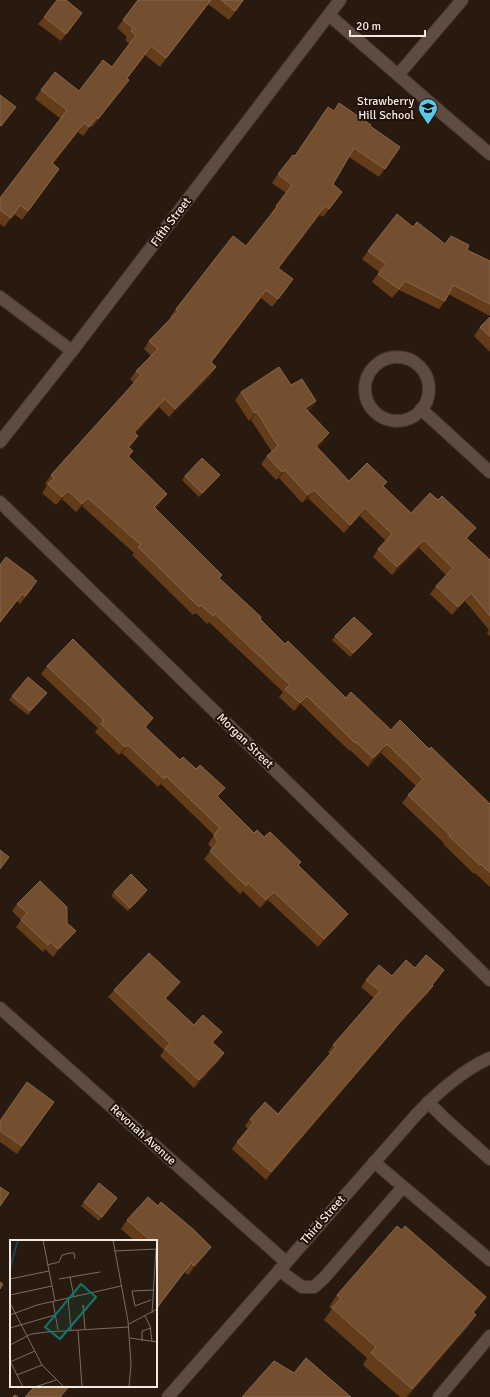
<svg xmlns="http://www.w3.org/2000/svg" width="490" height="1397" font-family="Signika,sans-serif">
  <rect width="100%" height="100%" fill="#291a0f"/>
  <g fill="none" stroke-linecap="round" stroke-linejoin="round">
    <defs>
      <path id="service" d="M329 15 444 115 490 154
        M398 75 462 0
        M428 1102 445 1119 490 1159
        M374 1162 490 1260
        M279 1270 302 1287H314L324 1278 403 1187
        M439 1397 490 1336"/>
      <path id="minor" d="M0 297 72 351
        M365 389a32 32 0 1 1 64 0a32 32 0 1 1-64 0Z
        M421 409 490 472
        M0 502 490 980
        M0 1008 286 1262"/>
      <path id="tertiary" d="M0 442 72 351 340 0
        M168 1397 416 1115C437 1093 462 1070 490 1058"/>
    </defs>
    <use href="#service" stroke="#3e332d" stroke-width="14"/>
    <use href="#minor" stroke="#3e332d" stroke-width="14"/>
    <use href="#tertiary" stroke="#3e332d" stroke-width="14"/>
    <use href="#service" stroke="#5e4c40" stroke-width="12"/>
    <use href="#minor" stroke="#5e4c40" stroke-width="12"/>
    <use href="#tertiary" stroke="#5e4c40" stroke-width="12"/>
  </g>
  <path fill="#643c1a" d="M138 0H244L229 20 208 4 160 67 145 55 127 79 129 80 122 88 92 127 91 126 83 136 78 132 53 164 59 169 22 220 14 214 4 227 0 224V198L61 119 35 99 41 90 79 91 112 67 130 44 125 40 127 37 117 28Z
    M82 13 61 41 38 24 44 17Z
    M334 111 370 126 400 147 379 177 349 157 333 184 336 200 323 217 320 215 279 268 287 288 272 307 261 298 211 363 216 367 210 376 169 417 159 407 136 433 133 444 129 447 133 451 129 457 161 502 155 509 222 575 219 578 285 644 346 698 391 730 429 749 490 804V887L475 873 474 874 443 844 444 843 402 803 408 795 416 786 381 753 368 767 350 750V751L340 742 301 704 294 711 279 697 283 692 209 622 207 624 196 613 193 615 132 555 134 553 82 506 76 512 62 499 56 505 42 493 47 486 45 484 51 475 134 383 130 379 136 371 151 356 144 349 149 341 171 318 170 317 176 309 246 246 271 215H270L286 193 272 183 278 174 295 156Z
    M413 227 445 244 467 250 490 261V316L448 294 445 301 439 309 399 290 392 298 372 282 379 272 362 259 368 251Z
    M490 317V352L474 336 480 327Z
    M291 385 316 401 311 409 308 410 324 441 317 448 349 481 384 487 411 513 470 536 467 538 490 560V636L487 633 489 630 465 601 452 615 430 594 436 586 446 575 419 548 392 575 373 557 378 549 386 541 360 516 344 533 308 498 302 503 279 478 276 480 261 464 267 456 272 452 251 420 249 421 235 400 241 392Z
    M185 476 217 479 199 497 182 480Z
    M0 565 33 579 32 589 20 604 17 601 0 623Z
    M335 636 369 638 350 657 332 640Z
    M47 666 148 726 146 728 254 833 264 837 298 866 342 922 318 947 268 900 260 908 243 891 240 894 204 859 212 849 208 844 214 835 161 784 158 787 122 753 119 755 95 732 98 728 41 674Z
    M47 693 28 715 9 700 12 696Z
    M114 892 145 894 128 911 111 896Z
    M17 904 67 923 76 931 70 938 53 957 45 949 43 952 16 927 21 920 12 911Z
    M415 968 439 977 432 985 428 993 401 1022 266 1180 232 1149 237 1142 248 1129 245 1126 250 1119 278 1114 330 1054 328 1052 333 1045 374 998 361 987 366 980 392 976Z
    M175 989 166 999 194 1025 222 1032 213 1043 224 1053 219 1061 194 1088 160 1056 164 1050 108 997 114 990Z
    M54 1102 17 1154 0 1142V1121Z
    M117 1198 99 1221 81 1206 84 1202Z
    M127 1220 205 1256 188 1275 184 1272 156 1310V1241H135L121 1229Z
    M402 1230 486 1297 474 1313 468 1327 407 1397H400L363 1365 367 1358 324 1320 332 1309 329 1307 337 1295Z
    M35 1386H76L74 1389 70 1386 61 1397H25Z"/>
  <path fill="#46270d" d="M211 0 208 4 160 67 166 58Z
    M97 117 91 126 83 136 89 127Z
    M84 123 78 132 46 172 52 163Z
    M325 206 320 215 273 276 278 268Z
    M266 290 261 298 205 371 211 362Z
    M216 367 210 376 169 417 175 409Z
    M165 399 159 407 129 440 134 432Z
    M316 401 311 409 300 416 305 408Z
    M257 412 251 420 249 421 255 413Z
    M329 433 324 441 310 454 316 446Z
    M138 436 133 444 123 455 128 447Z
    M285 470 279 478 276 480 282 472Z
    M220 475 217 479 199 497 202 493Z
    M314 490 308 498 302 503 308 495Z
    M68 491 62 499 56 505 62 497Z
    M167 494 161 502 148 516 154 507Z
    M88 498 82 506 76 512 82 504Z
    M365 508 360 516 344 533 350 525Z
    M476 528 470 536 461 546 466 538Z
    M424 540 419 548 392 575 397 567Z
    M471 593 465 601 452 615 458 607Z
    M372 634 369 638 350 657 353 653Z
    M47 693 44 696 28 715 30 711Z
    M307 696 301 704 294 711 300 703Z
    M153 718 148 726 139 735 145 727Z
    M387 744 381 753 368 767 373 758Z
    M128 745 122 753 119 755 125 747Z
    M166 776 161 784 158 787 164 779Z
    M225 788 219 797 211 805 217 796Z
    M147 890 145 894 128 911 130 908Z
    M274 892 268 900 260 908 266 900Z
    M348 914 342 922 318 947 324 939Z
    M76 931 70 938 53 957 58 949Z
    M444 970 439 977 427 992 432 985Z
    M180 982 175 989 160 1005 165 998Z
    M433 986 428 993 401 1022 266 1180 271 1172 406 1015Z
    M222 1032 217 1039 207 1049 212 1042Z
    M224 1053 219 1061 194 1088 199 1080Z
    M211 1247 205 1256 188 1275 194 1266Z
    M486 1297 478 1309 465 1324 473 1312Z
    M476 1315 468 1327 406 1397 412 1389Z
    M69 1386H71L61 1397H60Z"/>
  <path fill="#734f30" stroke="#88674c" d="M57 0H66L82 13 66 34 44 17Z
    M138 0H211L166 58 151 46 127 78 129 80 98 119 97 117 89 127 84 123 52 163 59 169 28 211 20 205 11 218 0 210V198L67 110 41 90 55 72 79 91 103 60 112 67 136 35 131 31 133 28 123 20Z
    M221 0H243L235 11Z
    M0 95 16 107 1 126 0 125Z
    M339 103 371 125 370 126 400 147 385 169 354 148 333 184 342 192 329 209 325 206 278 268 293 279 278 299 266 290 211 362 216 367 175 409 165 399 134 432 138 436 128 447 133 451 128 456 167 494 154 507 222 575 219 578 261 617 260 619 285 644 288 641 346 698 351 692 391 730 400 720 429 749 431 747 490 804V873L481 864 480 865 449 836 450 835 408 795 423 779 387 744 373 758 356 742 355 743 346 734 307 696 300 703 285 689 290 685 215 614 213 616 201 605 199 607 138 547 141 545 88 498 82 504 68 491 62 497 48 484 54 478 51 475 141 375 136 371 158 349 149 341 178 311 176 309 233 236 246 246 277 207 276 206 292 185 278 174 293 155 295 156 328 107 334 111Z
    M397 214 413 227 417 222 445 244 451 236 469 245 467 250 490 261V304L453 285 445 301 405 281 399 289 378 274 386 264 368 251Z
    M490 317V337L480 327Z
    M279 367 291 385 302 379 316 401 305 408 329 433 316 446 349 481 367 463 387 482 383 486 411 513 430 493 438 500 442 496 476 528 466 538 490 560V616L471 593 458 607 436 586 453 568 424 540 397 567 378 549 392 534 365 508 350 525 314 490 308 495 285 470 282 472 267 456 278 446 257 412 255 413 241 392Z
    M202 458 220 475 202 493 185 476Z
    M6 557 34 578 33 579 37 581 25 596 22 594 0 622V565Z
    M354 617 372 634 353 653 335 636Z
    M73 639 153 718 145 727 180 760 183 757 196 769 200 765 225 788 217 796 254 833 257 830 264 837 270 832 301 862 298 865 348 914 324 939 274 892 266 900 248 883 246 886 210 851 218 842 214 835 220 828 166 776 164 779 128 745 125 747 101 724 104 720 47 666Z
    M28 677 47 693 30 711 12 696Z
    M0 850 9 857 0 869Z
    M131 874 147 890 130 908 114 892Z
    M40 881 67 907V923L76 931 58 949 50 942 48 945 21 920 27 913 17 904Z
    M149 953 180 982 165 998 194 1025 203 1015 222 1032 212 1042 224 1053 199 1080 165 1049 170 1043 114 990Z
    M426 955 444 970 432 985 433 986 406 1015 271 1172 237 1142 254 1122 250 1119 265 1102 278 1114 336 1047 333 1045 380 991 366 980 379 965 392 976 406 960 415 968Z
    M27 1082 54 1102 22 1146 0 1131V1121Z
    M99 1183 117 1198 102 1217 84 1202Z
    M0 1187 9 1193 0 1206Z
    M148 1197 158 1206 161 1202 194 1230 211 1247 194 1266 191 1263 156 1309V1248L157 1247 156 1245V1241H151L127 1220Z
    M397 1226 402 1230 405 1226 486 1297 473 1312 476 1315 412 1389 371 1353 376 1347 332 1308 341 1298 337 1295Z
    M0 1282 3 1284 0 1289Z
    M306 1358 351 1397H242L274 1361 294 1373Z
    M35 1386H69L60 1397H25Z
    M15 1395 18 1397H13Z"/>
  <defs>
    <symbol id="school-pin" viewBox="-11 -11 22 30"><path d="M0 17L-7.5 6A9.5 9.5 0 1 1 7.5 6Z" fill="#5bc8e6" stroke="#1f1107"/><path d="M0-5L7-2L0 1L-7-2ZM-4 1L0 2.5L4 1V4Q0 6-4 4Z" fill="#111"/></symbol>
  </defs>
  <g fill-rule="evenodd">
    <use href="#school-pin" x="417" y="97" width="22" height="30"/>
  </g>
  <g text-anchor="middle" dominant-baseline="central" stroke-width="4" stroke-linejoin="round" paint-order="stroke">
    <g font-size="12" fill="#f4e9e2" stroke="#1f1107" text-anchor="end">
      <text x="414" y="101">Strawberry<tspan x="414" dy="14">Hill School</tspan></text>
    </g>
    <g font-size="12" fill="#f4e9e2" stroke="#1f1107">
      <text transform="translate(171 222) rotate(-53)">Fifth Street</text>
      <text transform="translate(245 741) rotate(44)">Morgan Street</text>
      <text transform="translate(143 1135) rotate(42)">Revonah Avenue</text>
      <text transform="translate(323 1220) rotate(-49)">Third Street</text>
    </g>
  </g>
  <g transform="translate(10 1240)">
    <rect width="147" height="147" fill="#291a0f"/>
    <path fill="none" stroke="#134755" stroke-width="2" d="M0 28 8 0"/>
    <path fill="none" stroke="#7a6d63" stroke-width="1" d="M33 0 45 61M103 0 118 81 121 124 119 147M104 11 147 9M49 22 52 15 60 13H64L65 19M37 25 49 22M60 37 64 57M0 39 39 31M49 39 90 32M0 55 42 46M58 58 61 90M141 60 125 66 122 51 144 50M43 62 48 90M0 63 32 125 54 147M73 68V65L75 89M142 73 146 9M0 75 27 65 111 46M135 76 140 86 142 101M119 84 147 69M0 88 45 75M68 90 72 147M120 98 147 102M132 101V91L141 88M0 105 21 94 37 92 118 87M0 121 13 147M0 122 25 111M7 135 32 125M25 147 46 140"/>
    <path fill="#0f766e" fill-opacity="0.15" stroke="#0f766e" stroke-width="2" d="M71 44 86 57 50 99 35 87Z"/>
    <rect width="147" height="147" fill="none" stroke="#f4e9e2" stroke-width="2"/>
  </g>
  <path d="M350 30v6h75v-6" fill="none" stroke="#f4e9e2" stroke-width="2"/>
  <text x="356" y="30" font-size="12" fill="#f4e9e2" stroke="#1f1107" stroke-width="3" paint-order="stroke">20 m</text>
</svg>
